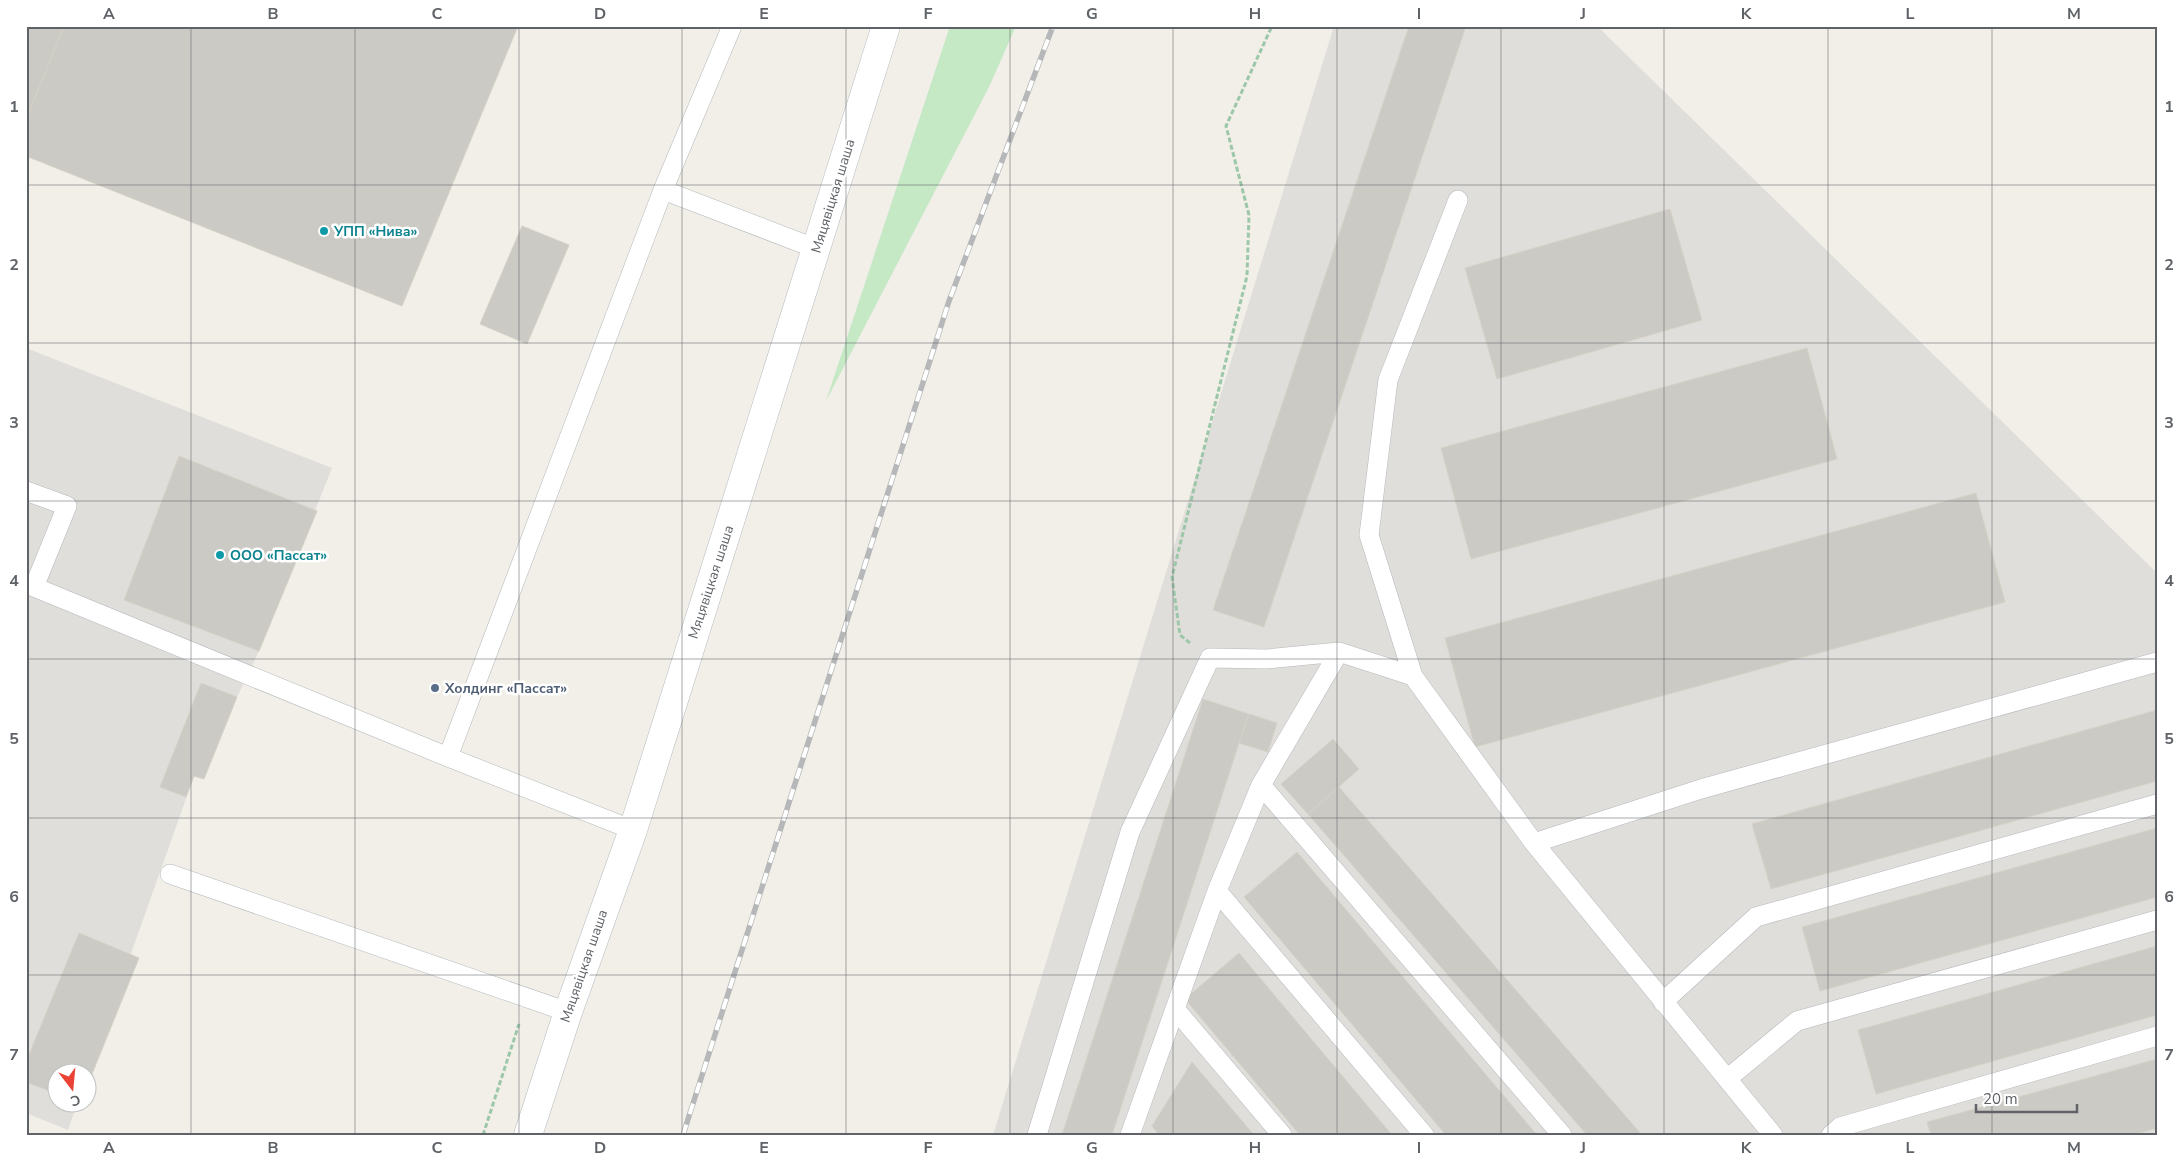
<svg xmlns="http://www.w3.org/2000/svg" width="2183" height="1161" font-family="'Nunito Sans',sans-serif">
  <rect width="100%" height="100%" fill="#f1efe8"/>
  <path fill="#e0deda" d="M1334 26H1597L2157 573V1135H993Z
    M26 348 332 468 259 651 237 697 201 683 184 725 194 776 88 1075V1074H58V1104H77L68 1130 26 1113Z"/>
  <path fill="#c5e8c5" d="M950 26H1016L989 87 826 401Z"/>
  <path fill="#cccac5" stroke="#d6d1c6" d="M26 26H64L26 120Z
    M64 26H518L402 306 26 156V120Z
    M1409 26H1466L1264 627 1213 610Z
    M1670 209 1702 320 1497 379 1465 268Z
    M522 226 569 245 527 344 480 324Z
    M1807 348 1837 459 1471 559 1441 448Z
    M179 456 317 511 259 651 124 600Z
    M1976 493 2005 602 1475 747 1445 638Z
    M201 683 237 697 204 779 194 776 186 797 160 787Z
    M1203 699 1249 714 1239 743 1112 1135H1062Z
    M2157 710V781L1771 889 1752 824Z
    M1249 714 1277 723 1268 752 1239 743Z
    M1333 739 1359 769 1308 814 1281 784Z
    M1339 787 1642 1135H1587L1308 814Z
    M2157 828V897L1820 991 1802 927Z
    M1297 852 1537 1135H1446L1244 897Z
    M79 933 139 958 88 1084V1074H58V1094L26 1082V1062Z
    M2157 946V1015L1876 1094 1858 1030Z
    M1239 953 1392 1135H1300L1185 999Z
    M2157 1059V1128L2132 1135H1931L1927 1122Z
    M1192 1062 1254 1135H1159L1152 1126Z"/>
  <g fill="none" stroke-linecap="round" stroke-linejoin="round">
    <defs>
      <path id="lane" d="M663 190 817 249
        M26 491 67 506 34 587 448 757 633 830
        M1413 676 1369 535 1388 380 1458 200
        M448 757 663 190 732 26
        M1261 785 1562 1135
        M1534 843 1701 789 2157 662
        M170 874 568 1012
        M1217 891 1424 1135
        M1663 1002 1756 917 2157 804
        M1175 1009 1282 1135
        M1727 1079 1797 1021 2157 920
        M1037 1135 1130 832 1210 658 1266 659 1339 652
        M1130 1135 1217 891 1261 785 1339 652 1413 676 1534 843 1773 1135
        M1831 1135 1840 1127 2157 1036"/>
      <path id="secondary" d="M528 1135 568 1012 633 830 886 26"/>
    </defs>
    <use href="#lane" stroke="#b5b8bc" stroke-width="20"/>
    <use href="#secondary" stroke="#b6babf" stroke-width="29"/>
    <path stroke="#9cc7a9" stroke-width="3" stroke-dasharray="5 2.5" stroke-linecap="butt" d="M1190 643 1180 635 1172 577 1247 276 1249 215 1226 126 1272 26
      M483 1135 519 1024"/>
    <use href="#lane" stroke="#fff" stroke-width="19"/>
    <use href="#secondary" stroke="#fff" stroke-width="28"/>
    <defs>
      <path id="rail" d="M683 1135 949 301 1053 26"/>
    </defs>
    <use href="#rail" stroke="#b6b7b8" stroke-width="5.5"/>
    <use href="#rail" stroke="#fff" stroke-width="4" stroke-dasharray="11" stroke-linecap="butt"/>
  </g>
  <path fill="none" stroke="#5f6368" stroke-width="1" stroke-opacity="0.55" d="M191 26V1135M355 26V1135M519 26V1135M682 26V1135M846 26V1135M1010 26V1135M1173 26V1135M1337 26V1135M1501 26V1135M1664 26V1135M1828 26V1135M1992 26V1135M26 185H2157M26 343H2157M26 501H2157M26 659H2157M26 818H2157M26 975H2157"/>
  <g fill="#0f9aa8" stroke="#fff" stroke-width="2">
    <circle cx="324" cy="231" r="5"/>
    <circle cx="220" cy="555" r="5"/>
  </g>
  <circle fill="#5c6f8a" stroke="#fff" stroke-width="2" cx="435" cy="688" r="5"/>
  <g text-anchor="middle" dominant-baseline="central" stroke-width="5" stroke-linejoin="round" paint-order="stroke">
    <g font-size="14" fill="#5f6368" stroke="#fff">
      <text transform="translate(833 196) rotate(-73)">Мяцявіцкая шаша</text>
      <text transform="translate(711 582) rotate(-72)">Мяцявіцкая шаша</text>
      <text transform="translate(584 966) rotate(-71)">Мяцявіцкая шаша</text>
    </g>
    <g font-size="14" font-weight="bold" fill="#0d838f" stroke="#fff" text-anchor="start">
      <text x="334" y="231">УПП «Нива»</text>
      <text x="230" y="555">ООО «Пассат»</text>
    </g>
    <g font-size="14" font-weight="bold" fill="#4e5e75" stroke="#fff" text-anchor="start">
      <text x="445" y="688">Холдинг «Пассат»</text>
    </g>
  </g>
  <rect width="2183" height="1161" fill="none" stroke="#ffffff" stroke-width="55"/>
  <g transform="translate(72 1088) rotate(164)"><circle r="24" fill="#ffffff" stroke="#bfc1c3"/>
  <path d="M0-4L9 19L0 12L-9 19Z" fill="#ea4335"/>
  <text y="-8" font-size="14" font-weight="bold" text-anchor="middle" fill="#5f6368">С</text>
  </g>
  <path d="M1976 1104v8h101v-8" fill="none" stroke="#5f6368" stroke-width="2.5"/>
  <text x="1983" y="1104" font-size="15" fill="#5f6368" stroke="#ffffff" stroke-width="4" paint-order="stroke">20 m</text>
  <rect x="28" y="28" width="2128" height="1106" fill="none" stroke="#5f6368" stroke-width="2"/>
  <g font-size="16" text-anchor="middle" font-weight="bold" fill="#5f6368">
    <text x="109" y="19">A</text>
    <text x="273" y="19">B</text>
    <text x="437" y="19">C</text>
    <text x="600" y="19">D</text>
    <text x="764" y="19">E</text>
    <text x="928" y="19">F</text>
    <text x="1092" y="19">G</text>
    <text x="1255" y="19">H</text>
    <text x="1419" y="19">I</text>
    <text x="1583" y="19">J</text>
    <text x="1746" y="19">K</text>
    <text x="1910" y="19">L</text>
    <text x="2074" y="19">M</text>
    <text x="14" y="112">1</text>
    <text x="2169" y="112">1</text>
    <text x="14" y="270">2</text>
    <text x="2169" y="270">2</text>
    <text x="14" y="428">3</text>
    <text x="2169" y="428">3</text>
    <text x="14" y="586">4</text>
    <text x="2169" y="586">4</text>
    <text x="14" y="744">5</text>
    <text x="2169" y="744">5</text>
    <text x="14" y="902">6</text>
    <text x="2169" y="902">6</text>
    <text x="14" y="1060">7</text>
    <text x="2169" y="1060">7</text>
    <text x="109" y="1153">A</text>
    <text x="273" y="1153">B</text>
    <text x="437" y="1153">C</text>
    <text x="600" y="1153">D</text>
    <text x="764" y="1153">E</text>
    <text x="928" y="1153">F</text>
    <text x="1092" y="1153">G</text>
    <text x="1255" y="1153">H</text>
    <text x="1419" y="1153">I</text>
    <text x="1583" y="1153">J</text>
    <text x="1746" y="1153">K</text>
    <text x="1910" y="1153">L</text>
    <text x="2074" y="1153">M</text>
  </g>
</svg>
